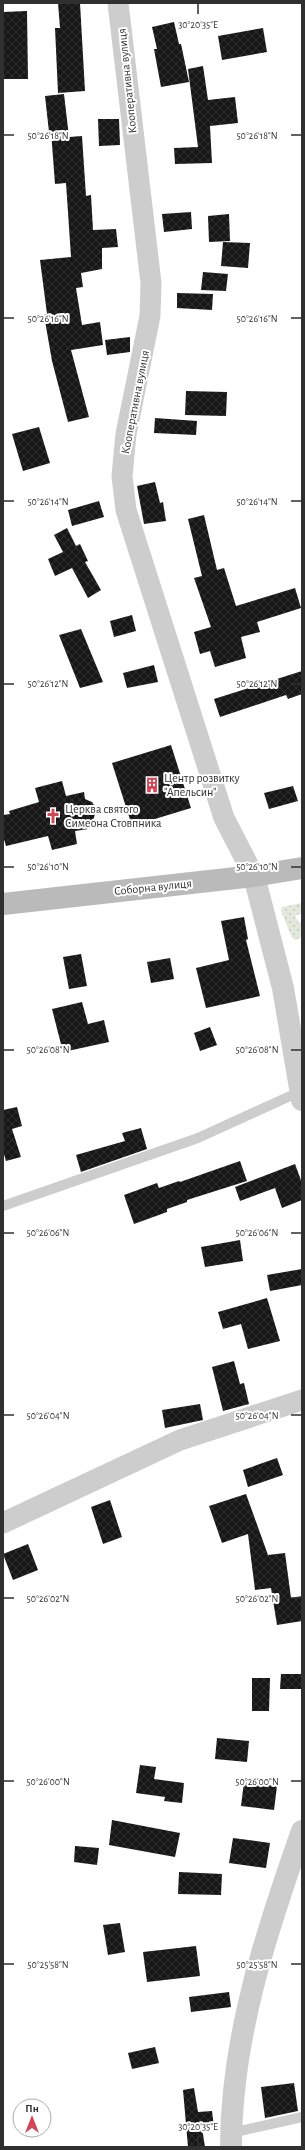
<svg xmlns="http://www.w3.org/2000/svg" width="305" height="2150" font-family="'Alegreya Sans',sans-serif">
  <defs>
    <pattern id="grass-dots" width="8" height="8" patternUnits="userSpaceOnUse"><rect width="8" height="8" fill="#e3e8dc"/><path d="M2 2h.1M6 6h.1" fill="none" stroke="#c3c7bd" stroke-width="1.8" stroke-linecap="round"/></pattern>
    <pattern id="building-cross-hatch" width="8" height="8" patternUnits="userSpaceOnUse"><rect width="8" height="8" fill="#171717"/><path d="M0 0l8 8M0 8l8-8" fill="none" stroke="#303030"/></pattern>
  </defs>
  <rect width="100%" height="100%" fill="#fff"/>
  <path fill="url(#grass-dots)" d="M302 903V913L295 916 299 923 302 921V936L296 940 292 938 281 911 282 907Z"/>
  <path fill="url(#building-cross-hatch)" d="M58 3H80L85 91 58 93 55 28H60Z
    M27 11 28 79H3V12Z
    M174 22 179 44H181L189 82 161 87 154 49H157L152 27Z
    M263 28 267 52 222 60 218 36Z
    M203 66 208 100 235 97 238 123 210 126 212 163 175 164 174 148 198 147 188 69Z
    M64 94 69 137 82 136 86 196 91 195 93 230 116 229 118 247 102 248V269L81 273 83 287 76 288 82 325 100 322 103 345 71 350 89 417 68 422 52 361 44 315 47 314 40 260 71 257 66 183 55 184 51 131 49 132 45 96Z
    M98 119H119L120 145 99 146Z
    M191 212 192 229 164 232 162 214Z
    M229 214 230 241 209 242 208 216Z
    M223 242 250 243 248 268 221 266Z
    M203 272 228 274 226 291 201 290Z
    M177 293 213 294 212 310 177 308Z
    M130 337V352L107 355 105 340Z
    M186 391 227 392 226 416 185 415Z
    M155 418 197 421 196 435 154 433Z
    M39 427 50 463 23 471 12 434Z
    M155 482 160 503 163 502 166 521 144 524 137 486Z
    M99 501 104 517 72 526 68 510Z
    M204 515 217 570 224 568 236 606 295 588 301 608 257 622 260 632 241 637 246 658 215 667 210 651 200 654 194 632 211 627 194 578 202 576 188 519Z
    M67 528 76 546 80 544 88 561 85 562 101 590 88 598 72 568 55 576 48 559 63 552 54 535Z
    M132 615 136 631 114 637 110 621Z
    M81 629 103 682 80 688 59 635Z
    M154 665 158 682 127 688 123 673Z
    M302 671V694L288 699 286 695 220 717 214 699Z
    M171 745 191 808 132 826 112 763Z
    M62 781 66 796 84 792 85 799 92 802 96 808 94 818 87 824 88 829 75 831 77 844 52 850 48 836 6 846 3 836V815L10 814 9 811 39 802 35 788Z
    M293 786 298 801 269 809 264 793Z
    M244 917 248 939 246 940 260 996 206 1008 196 968 229 960 221 921Z
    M81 954 87 986 69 989 63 957Z
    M170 958 174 979 151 983 147 962Z
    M82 1002 88 1024 104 1020 109 1042 63 1052 52 1009Z
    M210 1027 217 1045 200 1051 194 1033Z
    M17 1107 22 1126 12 1129 21 1157 6 1161 3 1151V1110Z
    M141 1128 147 1149 81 1172 76 1155 125 1141 122 1133Z
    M240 1161 247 1181 187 1200V1202L167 1209V1212L134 1224 124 1195 157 1183 159 1188 179 1181 180 1182Z
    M295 1164 302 1183V1200L282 1208 275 1188 240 1201 235 1187Z
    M240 1240 243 1261 205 1267 201 1247Z
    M302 1269V1285L270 1291 267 1275Z
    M267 1298 280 1341 248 1349 241 1324 223 1329 218 1312Z
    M234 1361 240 1384 244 1383 249 1404 223 1411 212 1367Z
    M200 1404 203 1420 165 1428 162 1410Z
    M277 1458 283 1475 248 1487 243 1470Z
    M246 1494 268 1555 285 1553 291 1598 302 1596V1621L277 1625 271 1588 255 1590 248 1534 222 1543 209 1506Z
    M110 1500 122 1537 103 1544 91 1507Z
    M28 1544 38 1570 13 1580 3 1554Z
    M281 1674H302V1689H280Z
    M252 1678H270L269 1711H252Z
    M217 1738 249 1741 247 1762 215 1759Z
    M140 1765 156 1767 154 1779 184 1783 182 1803 164 1801 165 1797 136 1793Z
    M244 1782 277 1786 274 1810 241 1806Z
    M112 1820 180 1833 175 1857 109 1845Z
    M233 1838 270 1843 266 1868 229 1863Z
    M75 1846 99 1848 97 1865 74 1862Z
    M179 1872 222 1874 221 1895 178 1894Z
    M120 1923 125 1952 108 1955 103 1925Z
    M196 1946 200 1976 147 1982 143 1952Z
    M229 1992 231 2007 191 2012 189 1997Z
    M155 2047 159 2063 132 2069 128 2053Z
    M294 2083 298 2111 265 2118 261 2087Z
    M194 2088 198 2112 212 2111 214 2127 202 2128 205 2147H188L183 2090Z"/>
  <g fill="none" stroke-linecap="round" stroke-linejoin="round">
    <path stroke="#cdcdcd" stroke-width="10" d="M3 1206 198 1138 299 1092
      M231 2133 302 2117"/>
    <path stroke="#cdcdcd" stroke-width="21" d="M118 3 151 283 150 316 126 434 122 476 126 510 224 818 254 876
      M3 1523 180 1440 302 1400"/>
    <path stroke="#cdcdcd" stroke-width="22" d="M254 876 283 988 302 1100
      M231 2147C231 2038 266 1933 302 1831"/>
    <path stroke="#bababa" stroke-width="22" d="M3 904 254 876 302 868"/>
  </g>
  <path fill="none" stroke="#303030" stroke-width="1.5" d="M198 4V14M4 135H14M291 135H301M4 318H14M291 318H301M4 501H14M291 501H301M4 684H14M291 684H301M4 867H14M291 867H301M4 1050H14M291 1050H301M4 1233H14M291 1233H301M4 1415H14M291 1415H301M4 1598H14M291 1598H301M4 1781H14M291 1781H301M4 1964H14M291 1964H301M198 2136V2146"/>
  <defs>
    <symbol id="building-bare" viewBox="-9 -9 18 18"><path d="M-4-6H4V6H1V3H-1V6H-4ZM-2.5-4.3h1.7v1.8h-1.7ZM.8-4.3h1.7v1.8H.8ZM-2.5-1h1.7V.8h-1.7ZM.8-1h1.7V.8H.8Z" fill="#d24655" stroke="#fff" stroke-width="2.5" paint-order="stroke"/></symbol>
    <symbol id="church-bare" viewBox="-9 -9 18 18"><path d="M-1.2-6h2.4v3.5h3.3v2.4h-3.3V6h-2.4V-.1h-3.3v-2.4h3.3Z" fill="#d24655" stroke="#fff" stroke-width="2.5" paint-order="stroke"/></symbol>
  </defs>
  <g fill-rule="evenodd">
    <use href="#building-bare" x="141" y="774" width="22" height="22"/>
    <use href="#church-bare" x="42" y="805" width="22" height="22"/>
  </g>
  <g text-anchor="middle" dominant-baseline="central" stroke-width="4" stroke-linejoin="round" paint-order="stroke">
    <g font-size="12" fill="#303030" stroke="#fff">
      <text transform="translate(127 81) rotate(-96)">Кооперативна вулиця</text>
      <text transform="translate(135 402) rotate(-79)">Кооперативна вулиця</text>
      <text transform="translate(153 887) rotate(-6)">Соборна вулиця</text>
    </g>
    <g font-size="12" fill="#303030" stroke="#fff" text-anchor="start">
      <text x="164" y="778">Центр розвитку<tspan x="164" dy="14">"Апельсин"</tspan></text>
      <text x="65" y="809">Церква святого<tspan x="65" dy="14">Симеона Стовпника</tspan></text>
    </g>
  </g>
  <g font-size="10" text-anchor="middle" fill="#303030" stroke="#fff" stroke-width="4" stroke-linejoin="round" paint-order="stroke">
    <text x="198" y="28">30°20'35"E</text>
    <text x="48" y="139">50°26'18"N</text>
    <text x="257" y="139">50°26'18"N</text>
    <text x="48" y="322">50°26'16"N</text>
    <text x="257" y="322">50°26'16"N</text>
    <text x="48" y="505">50°26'14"N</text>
    <text x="257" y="505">50°26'14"N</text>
    <text x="48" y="687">50°26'12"N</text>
    <text x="257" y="687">50°26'12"N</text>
    <text x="48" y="870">50°26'10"N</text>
    <text x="257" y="870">50°26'10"N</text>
    <text x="48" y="1053">50°26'08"N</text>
    <text x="257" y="1053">50°26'08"N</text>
    <text x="48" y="1236">50°26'06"N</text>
    <text x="257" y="1236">50°26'06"N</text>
    <text x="48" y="1419">50°26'04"N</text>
    <text x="257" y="1419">50°26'04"N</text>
    <text x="48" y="1602">50°26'02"N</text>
    <text x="257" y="1602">50°26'02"N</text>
    <text x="48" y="1785">50°26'00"N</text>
    <text x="257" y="1785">50°26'00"N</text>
    <text x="48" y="1968">50°25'58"N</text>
    <text x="257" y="1968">50°25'58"N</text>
    <text x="198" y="2130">30°20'35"E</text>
  </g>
  <rect width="305" height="2150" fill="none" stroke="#303030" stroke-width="8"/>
  <g transform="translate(32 2118)"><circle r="19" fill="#ffffff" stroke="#acacac"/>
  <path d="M0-3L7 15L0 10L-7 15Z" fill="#d24655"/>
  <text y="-6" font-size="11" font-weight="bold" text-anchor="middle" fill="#303030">Пн</text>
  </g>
</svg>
